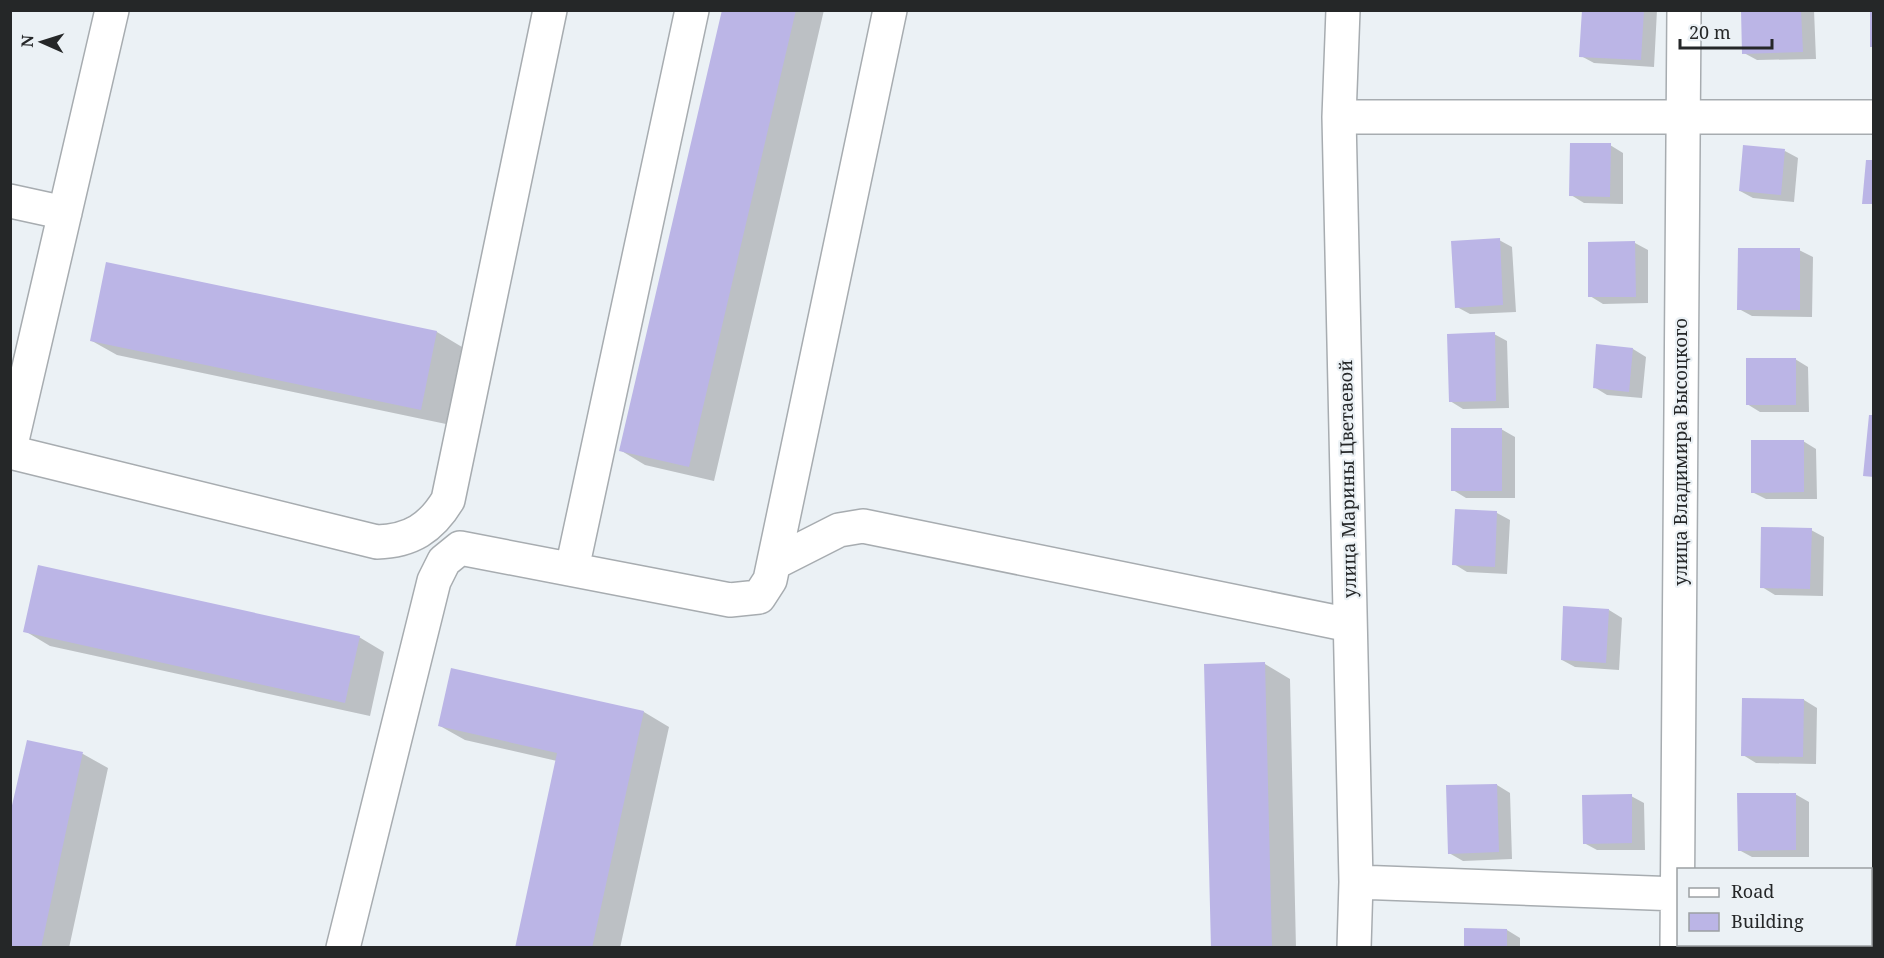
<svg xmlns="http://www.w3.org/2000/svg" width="1884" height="958" font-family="'Noto Serif',serif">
  <rect width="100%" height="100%" fill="#ebf1f5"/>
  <path fill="#0003" d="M723 10H824L714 481 645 465 620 450Z
    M1583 10H1657L1654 67 1594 63 1581 56Z
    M1742 10H1814L1816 59 1757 60 1744 53Z
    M1610 145 1623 153V204L1584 203 1571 195Z
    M1785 151 1798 158 1794 202 1753 198 1740 191Z
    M1499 240 1512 247 1516 312 1470 314 1457 307Z
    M1635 243 1648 250V303L1603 304 1590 296Z
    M1799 250 1813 257 1812 317 1752 316 1739 309Z
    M437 332 462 347 446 424 117 355 92 341Z
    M1494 334 1507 341 1509 408 1463 409 1450 401Z
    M1633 349 1646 357 1642 398 1607 395 1594 387Z
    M1795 359 1808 367 1809 412H1760L1747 404Z
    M1501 429 1515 437V498H1466L1453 490Z
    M1803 441 1816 449 1817 499H1766L1752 492Z
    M1457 511 1497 513 1510 520 1507 574 1467 572 1454 564Z
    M1811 530 1824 537 1823 596 1775 595 1762 587Z
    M1609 610 1622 618 1619 670 1575 667 1562 660Z
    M25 631 359 637 384 652 370 716 50 646Z
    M1265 664 1290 679 1296 948H1213Z
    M1804 700 1817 708 1816 764 1756 763 1743 755Z
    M644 712 669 727 620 948H516L557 761 465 740 440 726Z
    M28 742 83 754 108 768 69 948H10Z
    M1497 785 1510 793 1512 859 1463 861 1449 853 1447 787Z
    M1795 794 1809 802V857H1752L1739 850Z
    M1631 796 1644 803 1645 850H1597L1584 843Z
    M1507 930 1520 938V948H1466Z"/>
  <path fill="#bbb5e6" d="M722 10H796L689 467 619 451Z
    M1582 10H1644L1641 60 1579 57Z
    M1741 10H1801L1803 52 1742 54Z
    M1870 10H1874V47H1870Z
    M1570 143H1611L1610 197 1569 196Z
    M1743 145 1785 149 1781 195 1739 191Z
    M1866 160H1874V204H1862Z
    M1500 238 1503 305 1455 308 1451 241Z
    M1635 241 1636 297H1588V242Z
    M1738 248H1800V310H1737Z
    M106 262 437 331 421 410 90 341Z
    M1495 332 1496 401 1449 402 1447 334Z
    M1596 344 1633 348 1629 392 1593 388Z
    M1746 358H1796V405H1746Z
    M1869 415H1874V477L1863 476Z
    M1451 428H1502V491H1451Z
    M1751 440H1804V492L1751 493Z
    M1455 509 1497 511 1495 567 1452 565Z
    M1761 527 1812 528 1810 589 1760 588Z
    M38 565 360 636 345 703 23 632Z
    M1563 606 1609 609 1606 663 1561 660Z
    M1265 662 1272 948H1211L1204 664Z
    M451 668 644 711 592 948H515L557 753 438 726Z
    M1742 698 1804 699 1803 757 1741 756Z
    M27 740 83 752 41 948H10V814Z
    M1497 784 1499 852 1448 854 1446 785Z
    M1737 793H1796V850L1738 851Z
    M1632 794V843L1583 844 1582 795Z
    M1464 928 1507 929V948H1464Z"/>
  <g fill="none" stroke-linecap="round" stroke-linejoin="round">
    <defs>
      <path id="minor" d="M1343 10 1339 117 1356 882 1354 948
        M1339 117H1874
        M10 201 65 213
        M10 449 112 10
        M10 452 377 542C411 541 431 528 448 500L550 10
        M774 563 839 530 863 526 1350 625
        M572 569 692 10
        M1356 882 1678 894
        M1870 901H1874
        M343 948 434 581 444 561 460 548 730 600 759 597 770 580 890 10
        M1677 948 1684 10"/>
    </defs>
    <use href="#minor" stroke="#a7acb0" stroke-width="36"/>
    <use href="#minor" stroke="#fff" stroke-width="33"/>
  </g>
  <g text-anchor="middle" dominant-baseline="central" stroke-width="4.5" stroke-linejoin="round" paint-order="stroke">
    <g font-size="18" fill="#252728" stroke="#ebf1f5">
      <text transform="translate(1680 452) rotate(-90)">улица Владимира Высоцкого</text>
      <text transform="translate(1347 479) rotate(-91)">улица Марины Цветаевой</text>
    </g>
  </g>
  <rect width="1884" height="958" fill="none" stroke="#252728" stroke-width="24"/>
  <rect x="1677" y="868" width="195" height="78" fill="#ebf1f5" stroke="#9ca0a3" stroke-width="1.5"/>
  <rect x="1689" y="888" width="30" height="9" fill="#ffffff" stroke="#9ca0a3" stroke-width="1.5"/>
  <text x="1731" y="898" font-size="18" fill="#252728">Road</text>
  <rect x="1689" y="913" width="30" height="18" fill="#bbb5e6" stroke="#9ca0a3" stroke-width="1.5"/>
  <text x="1731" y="928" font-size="18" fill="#252728">Building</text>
  <g transform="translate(42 42) rotate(273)" stroke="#ebf1f5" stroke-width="4.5" paint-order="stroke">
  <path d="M0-4.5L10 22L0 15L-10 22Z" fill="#252728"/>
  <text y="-9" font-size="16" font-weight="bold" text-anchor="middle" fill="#252728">N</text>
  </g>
  <path d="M1680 39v9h92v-9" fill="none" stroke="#252728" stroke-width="3"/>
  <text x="1689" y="39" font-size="18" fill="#252728" stroke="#ebf1f5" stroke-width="4.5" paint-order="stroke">20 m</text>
</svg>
